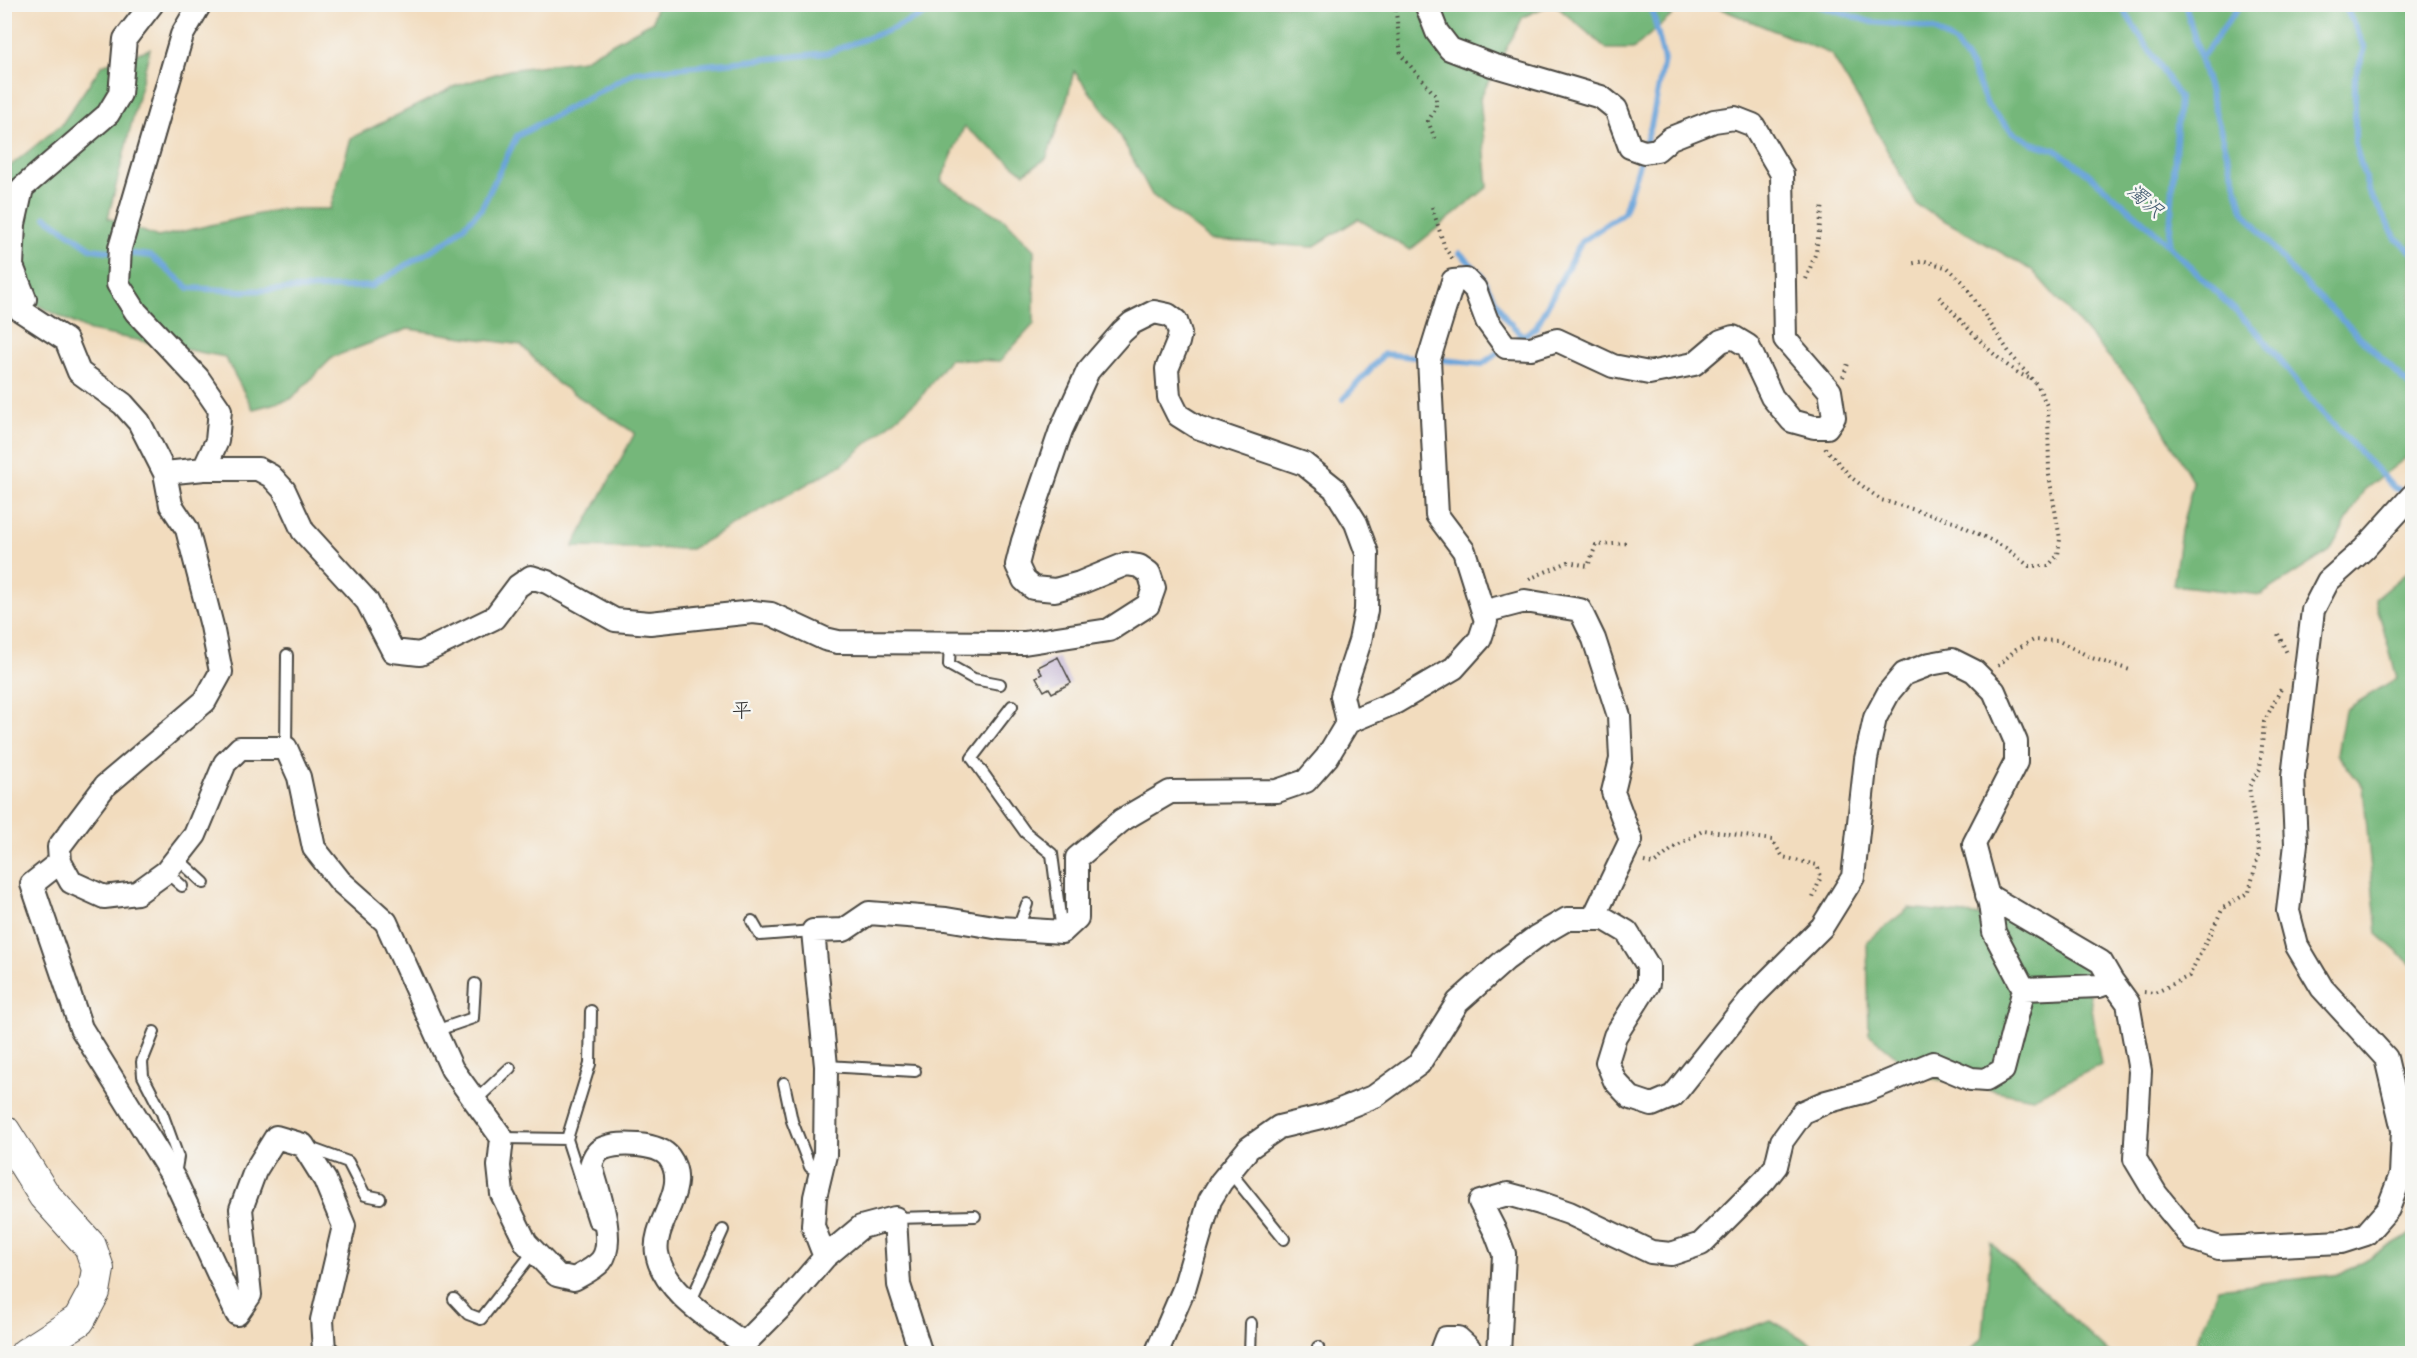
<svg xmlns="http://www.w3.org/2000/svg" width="2417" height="1358" font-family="'Balsamiq Sans','Klee One',sans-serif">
  <rect width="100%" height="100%" fill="#f6f6f2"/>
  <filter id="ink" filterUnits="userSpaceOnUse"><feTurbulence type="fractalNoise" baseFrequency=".0167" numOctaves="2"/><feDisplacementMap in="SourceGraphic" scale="12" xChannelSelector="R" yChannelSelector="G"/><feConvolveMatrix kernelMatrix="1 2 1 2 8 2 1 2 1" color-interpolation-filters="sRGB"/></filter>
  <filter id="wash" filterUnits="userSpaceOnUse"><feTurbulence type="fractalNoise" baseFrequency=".008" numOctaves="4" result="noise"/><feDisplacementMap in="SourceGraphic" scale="24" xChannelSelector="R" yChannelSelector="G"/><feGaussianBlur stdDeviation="1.35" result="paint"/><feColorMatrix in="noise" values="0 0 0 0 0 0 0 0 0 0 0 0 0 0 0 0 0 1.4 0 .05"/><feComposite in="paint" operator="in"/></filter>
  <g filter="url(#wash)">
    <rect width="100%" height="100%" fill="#f2dcbe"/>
    <path fill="#74b77a" stroke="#507152" stroke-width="1.5" d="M656 5H1550L1523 17 1480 98 1488 187 1410 250 1358 219 1313 247 1211 240 1152 195 1114 124 1074 71 1066 104 1046 159 1024 173 964 127 941 181 1004 219 1034 250V324L1000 361 949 359 921 397 843 464 691 549 573 547 635 433 557 383 521 345 408 329 333 357 291 399 253 409 225 357 90 331 25 299 9 167 62 124 102 65 150 49 108 218 158 237 281 209H330L351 138 456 86 509 70 583 60 653 21Z
      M1555 5H1684L1633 49H1607Z
      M1711 5H2412V453L2364 490 2330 551 2261 595 2173 585 2181 531 2193 482 2146 399 2032 270 1917 205 1865 110 1831 54Z
      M2412 568V965L2377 934 2363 787 2337 754 2345 710 2397 678 2375 599Z
      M1909 908 2047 923 2085 965 2101 1065 2033 1098 1920 1076 1869 1034 1867 941Z
      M2412 1233V1353H2192L2218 1288 2341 1274Z
      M1991 1243 2109 1353H1969L1983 1335Z
      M1771 1320 1827 1353H1689L1693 1347Z"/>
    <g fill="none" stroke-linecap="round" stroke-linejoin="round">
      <path stroke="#6aa4da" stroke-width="6" d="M1812 4 1871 22 1919 26 1934 30 1955 43 1972 68 1988 107 2012 131 2032 143 2056 150 2085 171 2150 227 2261 336 2317 407 2393 487 2402 491 2405 495
        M2120 4 2179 97 2169 245
        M2185 4 2243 210 2290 269 2412 388
        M2344 4 2365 48 2355 78V144L2369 192 2396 238 2412 252
        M2201 58 2241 4
        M1644 147 1651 126 1664 60 1651 4
        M46 217 92 249 151 256 189 288 244 291 372 286 453 237 481 209 517 136 635 72 827 53 889 30 948 4
        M1460 253 1480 273 1506 319 1523 336
        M1517 340 1536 327 1581 242 1624 212 1641 157
        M1434 359 1482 364 1503 349
        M1343 399 1384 354 1424 358"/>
    </g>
    <g id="blocks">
      <path fill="#b6a2cb" d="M1058 657 1071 683 1052 693 1049 688 1044 691 1036 677 1042 674 1038 667Z"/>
    </g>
  </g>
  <g filter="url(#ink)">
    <use href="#blocks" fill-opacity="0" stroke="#494641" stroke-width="1.5"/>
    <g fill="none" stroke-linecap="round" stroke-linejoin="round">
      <defs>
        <path id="lane" d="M950 642 949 665 974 679 1000 684
          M1012 706 972 758 1025 832 1052 854 1062 932
          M286 748 287 655
          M178 859 204 883
          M166 872 182 886
          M752 921 760 935 813 931
          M1014 926 1020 923 1027 904
          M435 1031 473 1018 475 984
          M154 1032 142 1062 143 1076 162 1113 178 1157 175 1175
          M826 1066 915 1071
          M784 1083 792 1121 810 1167 821 1171
          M475 1101 510 1068
          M502 1138 567 1139 594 1222 605 1227
          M567 1139 590 1064 591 1011
          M307 1147 348 1162 365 1195 380 1198
          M1230 1172 1284 1239
          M895 1218 975 1216
          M454 1299 468 1314 481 1319 534 1251
          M690 1303 723 1230
          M1318 1347 1319 1354
          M1250 1354 1251 1323"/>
        <path id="street" d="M4 283 20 310 66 340 79 372 123 404 139 422 165 473 171 505 187 529 212 626 221 672 205 701 105 786 59 847 60 862 71 882 104 897 137 893 166 872 195 835 225 763 240 748H286L299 777 314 848 340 881 386 922 452 1069 502 1138 499 1166 502 1194 526 1243 557 1275 574 1279C583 1274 594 1269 601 1261 617 1242 597 1188 591 1166 593 1158 596 1151 604 1148 619 1142 658 1143 669 1157 692 1188 652 1222 657 1253 663 1292 715 1322 744 1344
          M25 299 12 266 14 224 22 188 108 114 120 94 125 39 152 4
          M204 469H258L271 476 284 490 303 531 367 601 393 651 420 654 494 618 518 586 531 577 547 582 615 620 650 623 753 612 771 614 825 639 838 642 1024 643 1109 630 1148 605 1154 588 1149 573 1139 566 1126 564 1080 583 1055 590 1033 588 1024 580 1017 565 1023 541 1061 430 1088 371 1122 332 1132 323 1154 312 1168 315 1176 321 1180 333 1178 342 1167 369 1169 397 1178 415 1197 427 1304 464 1334 488 1356 523 1367 553 1366 610 1360 641 1342 696 1348 722
          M165 473 204 469 217 441 220 410 198 378 136 312 118 284 120 248 182 35 200 4
          M1483 612 1525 601 1580 610 1594 639 1619 716 1621 759 1613 792 1631 840 1593 919
          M60 862 32 884 81 1028 175 1180 237 1314 250 1295 241 1209 255 1171 276 1137 303 1145 325 1180 344 1226 322 1320 324 1350 330 1354
          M1987 895 2101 962 2112 981
          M2024 989 2099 986 2112 981 2128 1003 2140 1071 2135 1159 2156 1194 2193 1239 2219 1248 2341 1242 2366 1234 2388 1209 2401 1175 2403 1130 2386 1058 2322 988 2297 946 2288 911 2296 844 2293 777 2313 610 2328 581 2364 549 2412 496
          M825 1257 813 1226 815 1197 825 1155 826 1066 813 931 844 930 869 913 946 919 1000 928 1062 932 1077 918V858L1122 820 1170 792 1277 791 1306 781 1327 757 1348 722 1396 702 1454 668 1480 639 1486 621 1464 551 1437 515 1429 359 1453 281 1466 280 1475 289 1487 321 1506 347 1531 348 1557 340 1613 366 1649 373 1694 364 1721 341 1733 337 1748 346 1772 397 1792 421 1814 427H1827L1834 417 1830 391 1785 339 1782 174 1753 125 1735 118 1714 121 1671 138 1657 150 1644 152 1630 147 1616 109 1601 97 1492 65 1450 49 1437 32 1426 4
          M737 1354 744 1344 788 1300 825 1257 861 1227 895 1218 899 1285 921 1354
          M1156 1354 1184 1289 1210 1200 1221 1182 1249 1148 1279 1127 1325 1116 1375 1096 1419 1064 1458 1002 1505 960 1536 937 1567 919H1605L1627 932 1648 966V984L1615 1036 1607 1062 1615 1081 1631 1098 1652 1105 1673 1096 1752 997 1822 927 1853 877 1866 759 1875 718 1889 692 1904 674 1930 664 1952 660 1974 671 1994 691 2016 742V762L1974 844 1990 904 1994 932 2024 989 2003 1070 1986 1080 1971 1079 1933 1063 1863 1092 1826 1102 1803 1112 1782 1141 1776 1166 1765 1180 1701 1244 1671 1254 1651 1252 1569 1213 1540 1203 1508 1194 1480 1202 1496 1233 1504 1254 1499 1354
          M1440 1354 1446 1338H1458L1469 1348 1468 1354"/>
        <path id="secondary" d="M4 1131 44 1195 90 1246 98 1269 94 1292 79 1320 26 1354"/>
      </defs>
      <use href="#lane" stroke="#494641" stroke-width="14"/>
      <use href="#street" stroke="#494641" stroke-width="26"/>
      <use href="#secondary" stroke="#494641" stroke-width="34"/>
      <path stroke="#494641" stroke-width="4" stroke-dasharray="1.5 4.5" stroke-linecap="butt" d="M1395 4 1401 55 1436 96V108L1428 121 1435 139
        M1432 207 1445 248 1454 261
        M1806 279 1816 252 1823 204
        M1939 297C1960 319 2002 369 2029 378
        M1843 377 1849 361
        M1825 448 1852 478 1881 500 1953 521 2006 548 2029 566H2048L2058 555 2060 539 2049 475 2048 408 2038 386 2011 355 1963 282 1948 268 1925 261 1909 264
        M1529 579 1568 562 1588 566 1596 545 1629 543
        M2278 634 2287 653
        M1998 666 2016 649 2034 640 2059 641 2092 658 2130 670
        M1644 862 1654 864 1676 846 1704 830 1772 840 1783 857 1817 865 1821 876 1813 898
        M2144 992 2155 993 2189 976 2223 908 2249 892 2259 852 2249 787 2260 769 2264 722 2281 689"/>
      <use href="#lane" stroke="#fff" stroke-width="10"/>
      <use href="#street" stroke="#fff" stroke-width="22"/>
      <use href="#secondary" stroke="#fff" stroke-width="32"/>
    </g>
  </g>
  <g text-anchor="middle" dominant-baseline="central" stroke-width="5" stroke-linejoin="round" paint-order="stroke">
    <g font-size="20" font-style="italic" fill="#445b71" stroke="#f6f6f2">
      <text transform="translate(2145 201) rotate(41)">濁沢</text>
    </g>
    <g font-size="20" fill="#2b2b2b" stroke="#f6f6f2">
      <text x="742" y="711">平</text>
    </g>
  </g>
  <rect width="2417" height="1358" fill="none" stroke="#f6f6f2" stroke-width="24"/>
</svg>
